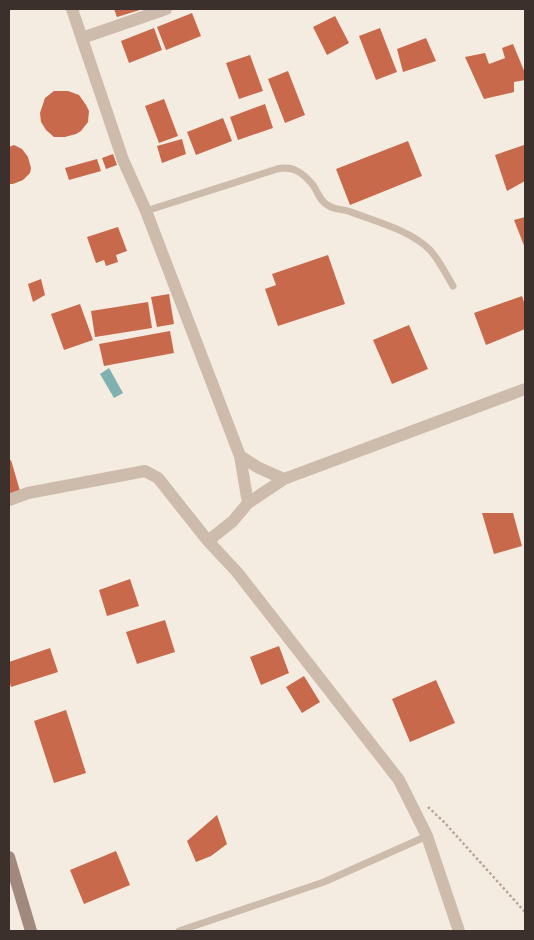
<svg xmlns="http://www.w3.org/2000/svg" width="534" height="940" font-family="'Sofia Sans Condensed',sans-serif">
  <rect width="100%" height="100%" fill="#f4ebe1"/>
  <path fill="#7fb0b2" d="M109 368 123 393 114 398 100 374Z"/>
  <path fill="#c8694b" d="M114 9H143L117 17Z
    M192 13 201 36 166 50 157 27Z
    M335 16 349 43 327 55 313 27Z
    M154 28 162 50 129 63 121 41Z
    M380 28 397 72 376 80 359 36Z
    M426 38 436 61 403 72 397 49Z
    M513 44 525 73V80L514 82V92L484 99 465 57 485 53 489 64 505 58 502 48Z
    M250 55 263 91 239 99 226 63Z
    M288 71 305 115 285 123 268 79Z
    M54 91H68L79 95 86 105 89 111 88 122 81 131 76 134 65 137H54L46 130 41 122 40 113 45 98Z
    M164 99 178 136 159 143 145 106Z
    M265 104 273 128 238 140 230 117Z
    M223 118 232 141 196 155 187 132Z
    M182 139 186 154 162 163 157 146Z
    M408 141 422 176 350 205 336 169Z
    M14 145 22 149 28 157 31 168 30 173 23 180 13 184H9V147Z
    M524 145 525 150V181L507 191 495 155Z
    M113 154 117 165 106 169 102 158Z
    M97 159 101 171 69 180 65 168Z
    M525 217V248L514 220Z
    M118 227 127 251 116 255 118 262 106 266 104 260 96 263 87 237Z
    M328 255 345 304 278 326 265 289 276 285 272 274Z
    M41 279 45 295 33 302 28 284Z
    M169 294 174 324 157 327 151 297Z
    M522 296 525 305V329L486 345 474 313Z
    M148 302 152 328 95 337 91 311Z
    M80 304 93 340 64 350 51 314Z
    M409 325 428 369 392 384 373 340Z
    M170 331 174 353 104 366 99 344Z
    M11 460 20 491 9 494V461Z
    M482 513H513L522 546 494 554Z
    M130 579 139 606 107 616 99 590Z
    M165 620 175 652 137 664 126 632Z
    M279 646 289 673 261 685 250 657Z
    M50 648 58 672 11 687 9 680V662Z
    M304 676 320 702 302 713 286 687Z
    M436 680 455 723 410 742 392 699Z
    M66 710 86 773 54 783 34 721Z
    M217 815 227 844 211 856 196 862 187 841Z
    M116 851 130 885 84 904 70 870Z"/>
  <g fill="none" stroke-linecap="round" stroke-linejoin="round">
    <path stroke="#b9a596" stroke-width="2.5" stroke-dasharray="2.5 2.5" stroke-linecap="butt" d="M428 807 444 822 525 912"/>
    <path stroke="#cdbbac" stroke-width="7" d="M146 211 277 169C293 165 303 173 313 185 318 192 320 202 329 206 335 210 344 209 351 212 377 222 410 230 430 250 439 260 446 274 453 286
      M179 931 324 882 427 836"/>
    <path stroke="#cdbbac" stroke-width="12" d="M72 9 123 160 146 211 240 456 259 468 284 479 525 389
      M82 38 166 9
      M240 456 248 503
      M284 479 248 503 233 521 208 541 237 572 399 780 427 836 459 931
      M9 500 28 493 145 471 158 478 208 541"/>
    <path stroke="#a18a7d" stroke-width="12" d="M9 857 31 931"/>
  </g>
  <rect width="534" height="940" fill="none" stroke="#3b302b" stroke-width="20"/>
</svg>
